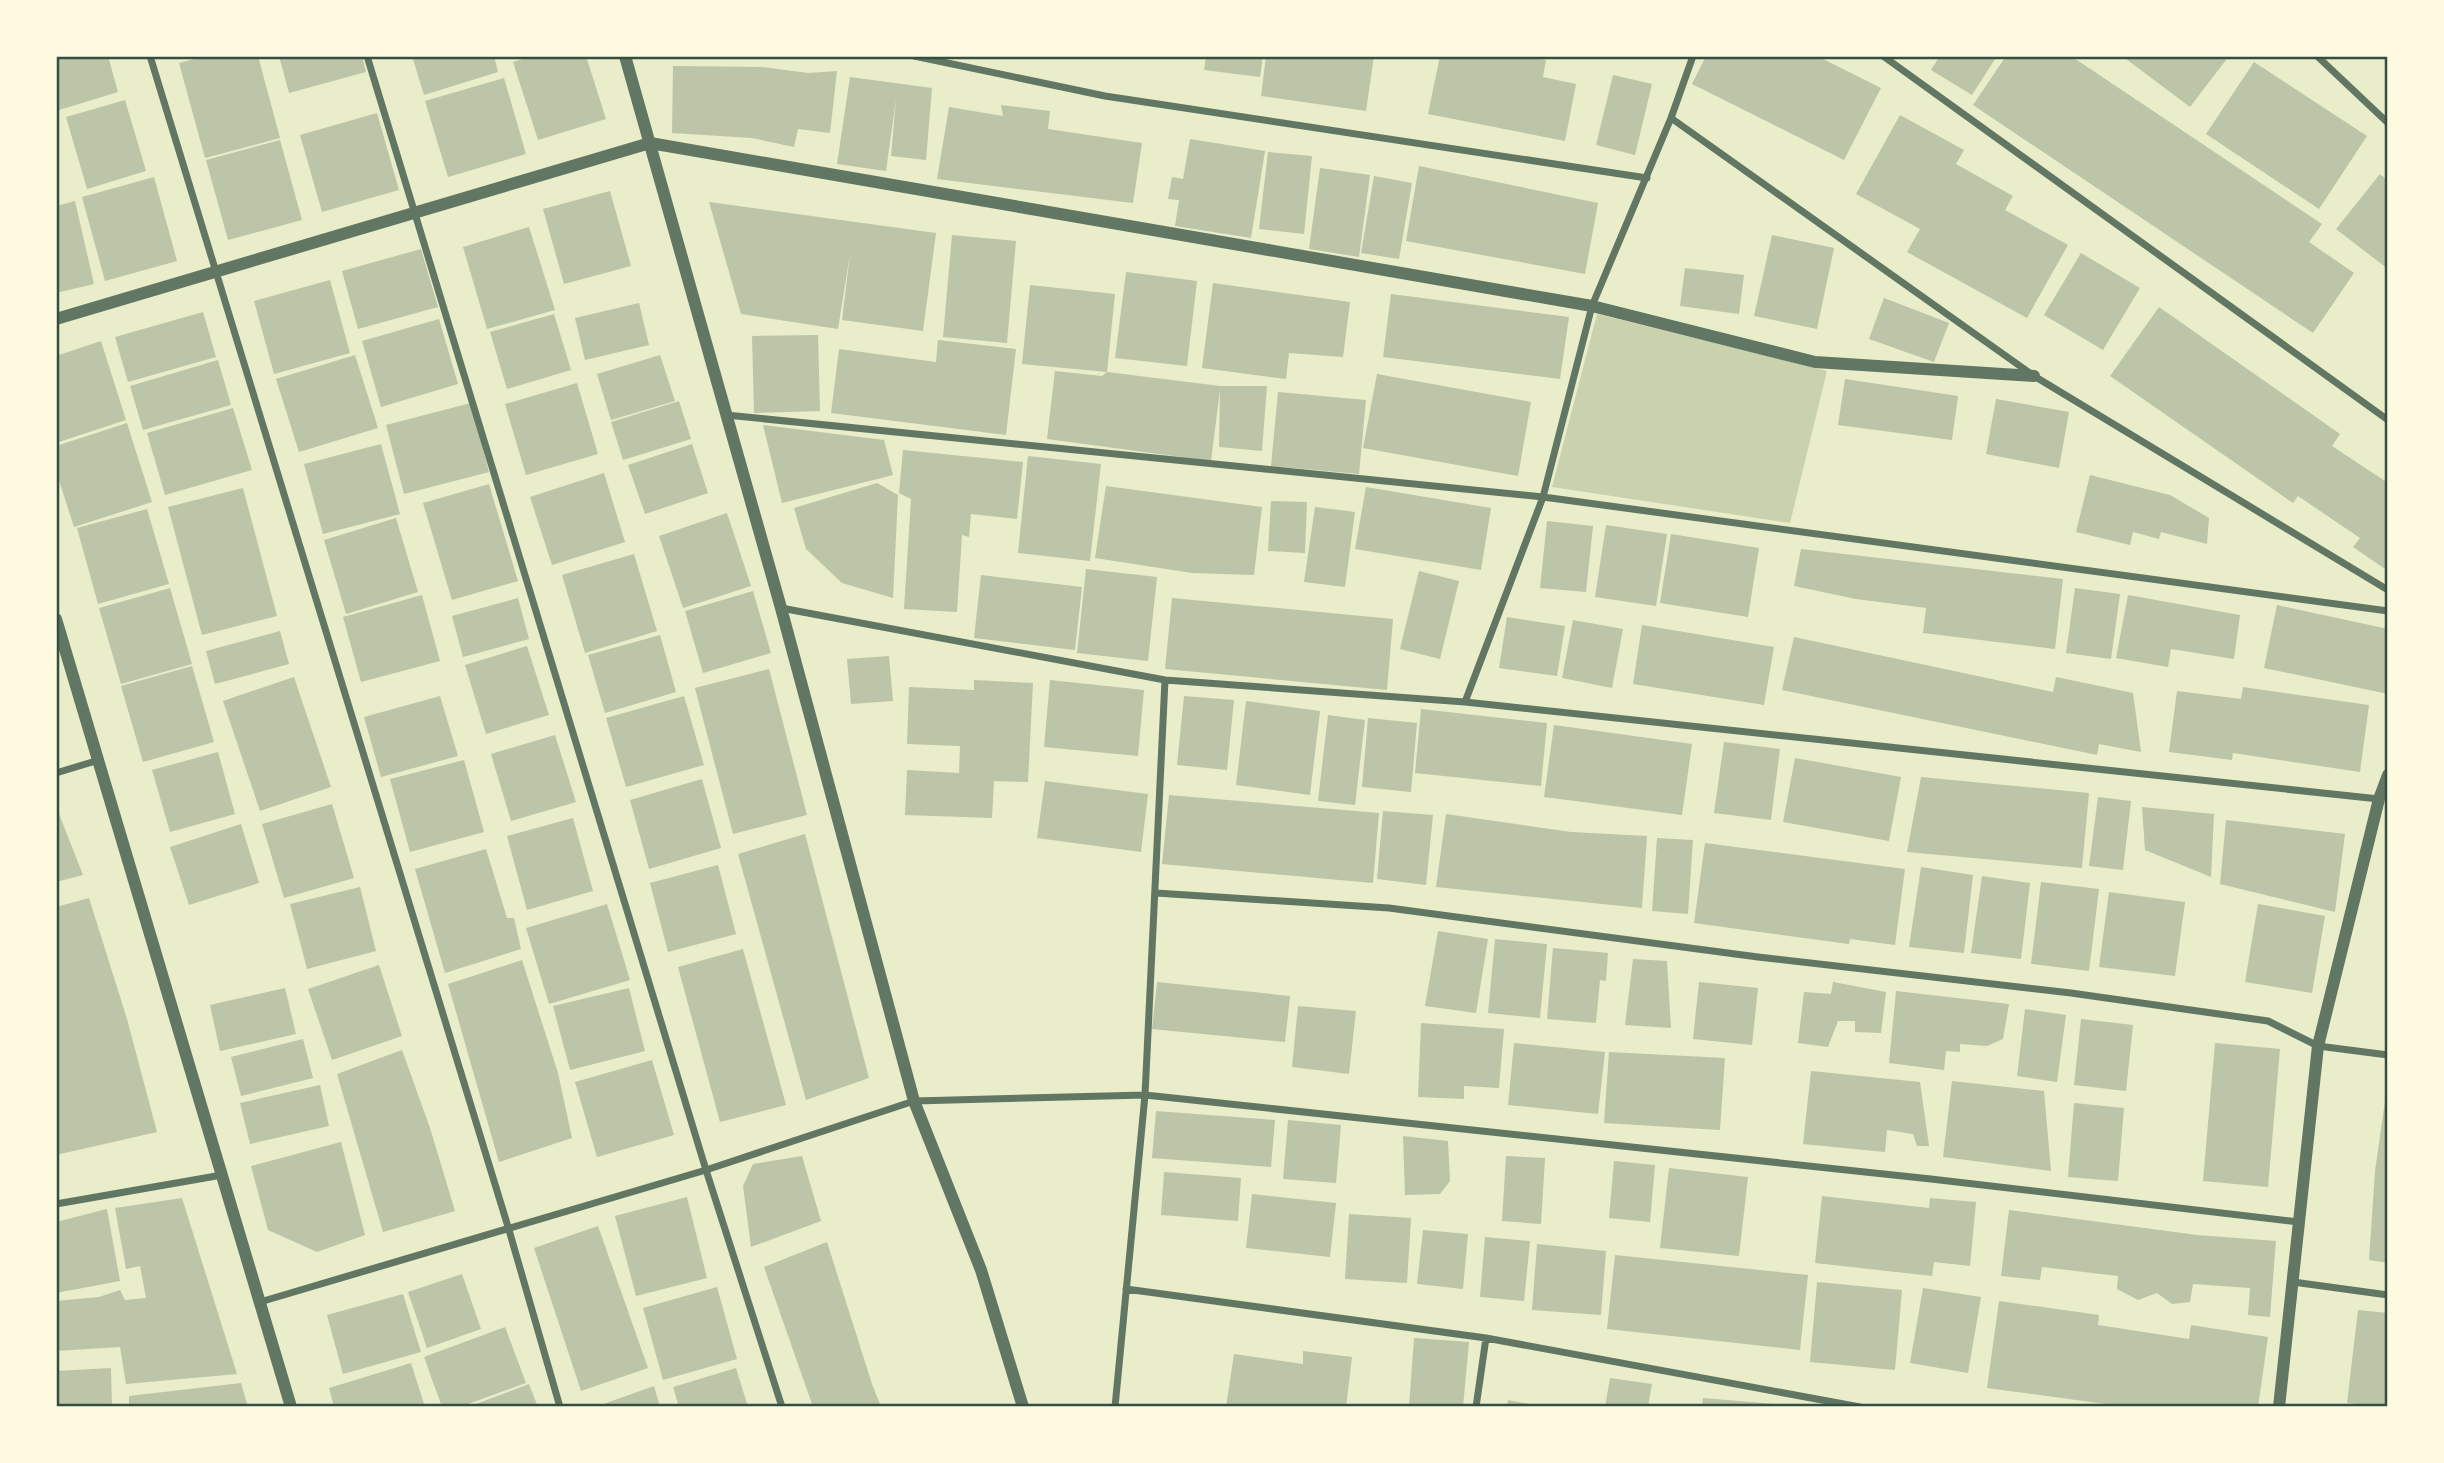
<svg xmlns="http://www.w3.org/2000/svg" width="2444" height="1463" font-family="'PT Sans',sans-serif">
  <rect width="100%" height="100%" fill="#e9edc9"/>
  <path fill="#cad2ad" d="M1597 314 1827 371 1790 523 1552 487Z"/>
  <path fill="#bcc5a7" d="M56 56H108L118 92 56 111Z
    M206 56H258L280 138 205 158 179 63Z
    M279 56H362L366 72 289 93Z
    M412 56H494L498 72 424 95Z
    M532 56H586L606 119 538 140 513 62Z
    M1206 56H1263L1260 77 1204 70Z
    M1266 56H1374L1366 111 1261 96Z
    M1440 56H1527L1546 60 1543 77 1576 84 1565 141 1428 114Z
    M1706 56H1817L1881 88 1844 160 1692 84Z
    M1940 56H1997L1972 95 1931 70Z
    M2006 56H2071L2322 224 2309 242 2354 273 2313 333 1973 105Z
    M2122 56H2229L2190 107Z
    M2254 62 2367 136 2319 209 2206 134Z
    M673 66 763 67 808 73 837 71 830 133 798 129 794 147 752 138 672 133Z
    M1613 75 1652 84 1635 155 1596 145Z
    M850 77 932 88 926 160 891 156 896 99 886 171 837 164Z
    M504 78 526 154 448 177 425 101Z
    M125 100 146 171 87 189 66 117Z
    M1001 105 1050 111 1048 129 1142 143 1133 203 937 179 949 107 1003 116Z
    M377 113 399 190 322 212 300 135Z
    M1900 115 1964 150 1956 164 2013 196 2005 210 2068 245 2027 318 1907 252 1920 229 1856 194Z
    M1190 139 1265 151 1251 238 1175 226 1179 200 1168 199 1172 177 1183 179Z
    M280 140 302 220 228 240 206 160Z
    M1268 152 1312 156 1304 234 1259 229Z
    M1419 166 1598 203 1585 274 1406 241Z
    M1320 168 1370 175 1359 257 1309 249Z
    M2380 174 2388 181V269L2336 229Z
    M1374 176 1412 183 1399 259 1361 253Z
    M154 177 177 261 105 281 82 197Z
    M610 191 631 266 564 284 543 209Z
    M75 201 94 284 56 293V206Z
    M709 202 936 233 923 331 842 320 850 254 838 329 741 314Z
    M529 227 555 310 487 329 463 247Z
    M952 235 1016 241 1007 343 943 337Z
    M1772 235 1834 248 1817 329 1754 316Z
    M421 249 438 307 358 329 342 271Z
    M2081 253 2140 288 2103 350 2044 315Z
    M1685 268 1744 275 1739 314 1680 306Z
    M1126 272 1197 281 1187 366 1115 358Z
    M330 280 350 353 274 374 254 301Z
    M1213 283 1350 302 1343 357 1289 353 1286 379 1202 368Z
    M1030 285 1115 294 1107 372 1022 364Z
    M1391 294 1569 317 1560 379 1383 357Z
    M1884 298 1949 323 1934 362 1869 339Z
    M639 303 649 345 585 360 575 318Z
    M2159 307 2340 434 2332 446 2388 483V571L2353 547 2360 538 2298 496 2293 503 2110 376Z
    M203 312 216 357 128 382 115 337Z
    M554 314 571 370 507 389 490 332Z
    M439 319 458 384 381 407 362 341Z
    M818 335 820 411 754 413 752 336Z
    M938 340 1016 349 1006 435 831 413 839 349 936 362Z
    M101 341 126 420 56 443V356Z
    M355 355 378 428 299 452 276 379Z
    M660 355 675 401 611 420 597 374Z
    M218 360 231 405 143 430 130 386Z
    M1055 371 1102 376 1107 372 1220 386H1267L1262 451 1219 447 1220 390 1211 461 1047 439Z
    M1377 374 1531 402 1518 476 1363 448Z
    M1845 379 1958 396 1952 440 1838 425Z
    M577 383 598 454 526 475 505 404Z
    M1278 392 1366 400 1359 474 1271 466Z
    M1996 399 2069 412 2059 468 1986 454Z
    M679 401 691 439 623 460 611 422Z
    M471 403 489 472 404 494 386 425Z
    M233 408 252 470 165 495 147 433Z
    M127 423 152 502 74 527 56 471V446Z
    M763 425 884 440 893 475 782 503Z
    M381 444 400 514 323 534 304 464Z
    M692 444 708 493 645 514 628 465Z
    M903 450 1023 462 1017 519 971 514 969 537 962 535 957 612 904 609 911 499 899 493Z
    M1028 456 1101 464 1090 561 1018 553Z
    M604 473 625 542 552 565 530 497Z
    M2090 475 2170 495 2209 518 2207 544 2161 532 2159 539 2133 532 2130 545 2076 532Z
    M877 483 898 495 893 598 842 583 806 549 794 508Z
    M489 484 518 581 452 600 423 503Z
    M1106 486 1262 507 1254 575 1192 573 1095 558Z
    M1366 487 1491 508 1481 570 1355 549Z
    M243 488 277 616 202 635 168 507Z
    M1271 501 1307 502 1305 553 1268 551Z
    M1315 507 1355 512 1345 587 1304 582Z
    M147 509 169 584 98 604 77 528Z
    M727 513 751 586 683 608 659 536Z
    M396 518 418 592 346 614 324 540Z
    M1547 521 1593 526 1586 592 1540 588Z
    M1606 525 1667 534 1656 606 1595 597Z
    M1671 534 1759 548 1748 617 1660 603Z
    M1801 549 2063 579 2055 649 1923 633 1926 608 1856 599 1794 586Z
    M634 554 657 631 585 653 562 575Z
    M1086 569 1157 577 1148 661 1077 653Z
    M1419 571 1459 581 1440 659 1400 649Z
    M981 575 1082 587 1075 650 974 638Z
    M170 588 192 664 121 684 99 608Z
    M2075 588 2120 594 2111 659 2066 653Z
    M753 591 771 653 703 673 685 611Z
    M422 595 440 661 361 682 343 617Z
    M2128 595 2240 615 2234 659 2171 649 2168 667 2116 658Z
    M518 598 529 639 463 657 452 616Z
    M1172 598 1393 619 1387 690 1165 669Z
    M2277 605 2388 629V694L2264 668Z
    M1507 617 1565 626 1557 676 1499 668Z
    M1573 620 1623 629 1612 688 1562 678Z
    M1642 625 1774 647 1764 705 1633 684Z
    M280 631 289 664 215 684 206 651Z
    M660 635 676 692 605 713 588 655Z
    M1794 637 2053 692 2056 677 2133 693 2141 752 2099 744 2097 755 1782 690Z
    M527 646 549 715 486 734 465 665Z
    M889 656 893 701 851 704 847 659Z
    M192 666 214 742 143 762 121 686Z
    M769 669 807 815 733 834 695 688Z
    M294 677 331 787 260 811 223 701Z
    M974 680 1033 683 1028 782 994 781 992 818 905 815 907 770 959 773 960 746 907 744 909 687 974 690Z
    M1050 680 1144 690 1138 756 1044 747Z
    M2243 687 2369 705 2360 772 2233 753 2232 760 2169 752 2177 691 2241 699Z
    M440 696 458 756 381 777 364 717Z
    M684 696 704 765 626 787 606 718Z
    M1184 696 1234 700 1227 770 1177 765Z
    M1246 701 1320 711 1310 795 1236 785Z
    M1421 709 1547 723 1541 786 1415 773Z
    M1328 715 1365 720 1355 805 1318 801Z
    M1368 718 1417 723 1411 792 1362 787Z
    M1554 725 1692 744 1682 815 1544 797Z
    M555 735 576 802 511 821 491 754Z
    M1724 742 1780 749 1771 820 1714 813Z
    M218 752 235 814 170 832 152 770Z
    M1795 758 1901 777 1889 841 1783 822Z
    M464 760 484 832 410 852 390 779Z
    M1921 777 2089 793 2082 868 1907 852Z
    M702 779 721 848 649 869 630 800Z
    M1045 781 1148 794 1141 852 1037 838Z
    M1169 795 1379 813 1373 883 1162 864Z
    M2098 797 2131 801 2123 870 2089 866Z
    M332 804 354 878 284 898 262 824Z
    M56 806 83 875 56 882Z
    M2142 807 2214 814 2211 877 2145 850Z
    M1383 811 1433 815 1426 885 1377 879Z
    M1446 814 1571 832 1647 836 1642 908 1436 887Z
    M573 818 593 891 527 910 507 836Z
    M2226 820 2345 834 2335 912 2220 884Z
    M241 824 259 883 189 905 170 847Z
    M805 834 869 1078 806 1100 738 854Z
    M1657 838 1693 840 1688 914 1652 911Z
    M1705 843 1905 869 1895 945 1850 939 1849 944 1694 923Z
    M486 849 507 918H514L521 949 445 973 415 869Z
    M718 865 736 934 668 952 650 883Z
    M1921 867 1973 875 1964 953 1909 947Z
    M1982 876 2030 883 2021 959 1971 953Z
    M2041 882 2099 889 2089 971 2031 964Z
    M360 887 376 951 307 969 290 904Z
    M2109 892 2185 902 2175 976 2099 967Z
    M89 898 127 1019 157 1132 56 1155V907Z
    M607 904 630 980 549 1004 526 928Z
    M2258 904 2325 916 2312 993 2245 982Z
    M1438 931 1488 939 1476 1013 1425 1006Z
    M1495 939 1547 944 1540 1018 1488 1013Z
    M1553 948 1608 953 1606 981 1600 980 1596 1023 1547 1019Z
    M743 949 786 1105 720 1122 678 967Z
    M1633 959 1667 961 1671 1028 1625 1025Z
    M522 960 558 1073 572 1138 499 1162 448 984Z
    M379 965 402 1036 332 1060 308 989Z
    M1157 982 1290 996 1285 1042 1152 1029Z
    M1699 982 1758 988 1752 1045 1693 1039Z
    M1833 982 1886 992 1881 1033 1855 1032V1021H1838L1828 1047 1798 1043 1804 992 1831 994Z
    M285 988 296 1034 220 1051 210 1005Z
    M629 988 645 1051 570 1070 553 1006Z
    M1896 991 2009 1004 2003 1039 1987 1046 1960 1044V1052L1946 1051 1944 1070 1889 1063Z
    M1298 1006 1356 1011 1349 1074 1292 1067Z
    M2025 1009 2066 1015 2057 1082 2017 1076Z
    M2081 1019 2133 1025 2126 1091 2074 1085Z
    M1421 1023 1504 1029 1499 1088 1464 1086V1099L1418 1097Z
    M303 1039 313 1078 241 1096 231 1057Z
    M1514 1043 1605 1052 1598 1114 1508 1105Z
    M2215 1043 2280 1049 2268 1187 2203 1181Z
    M402 1050 430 1128 455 1211 383 1232 337 1074Z
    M1609 1052 1725 1058 1720 1130 1604 1123Z
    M652 1060 674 1135 597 1157 575 1082Z
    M1811 1071 1920 1082 1929 1146H1917L1913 1134 1887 1130 1885 1152 1803 1144Z
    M1952 1081 2044 1091 2051 1171 1943 1157Z
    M320 1085 329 1126 250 1144 240 1103Z
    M2386 1094H2388V1263L2369 1260 2375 1171Z
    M2074 1103 2124 1108 2118 1181 2068 1177Z
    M1156 1111 1275 1120 1271 1167 1152 1158Z
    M1288 1120 1341 1125 1336 1183 1283 1179Z
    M1403 1136 1448 1141 1450 1181 1440 1194 1405 1195Z
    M341 1142 365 1235 317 1252 268 1230 251 1166Z
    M802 1156 821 1221 751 1247 743 1186 753 1164Z
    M1506 1156 1545 1158 1541 1224 1502 1221Z
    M1614 1161 1655 1165 1650 1222 1609 1218Z
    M1669 1168 1748 1177 1739 1256 1660 1248Z
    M1164 1172 1241 1178 1238 1221 1161 1215Z
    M1252 1194 1336 1203 1330 1257 1246 1248Z
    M1822 1196 1929 1208 1930 1198 1976 1202 1970 1266 1934 1262 1932 1276 1815 1263Z
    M687 1197 707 1278 636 1296 615 1216Z
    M182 1198 237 1374 126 1384 120 1347 56 1351V1301L99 1297 120 1290 125 1300 146 1298 140 1266 126 1269 115 1208Z
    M107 1209 120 1281 56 1293V1222Z
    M2009 1210 2197 1235 2276 1241 2270 1317 2248 1315 2250 1288 2193 1284 2190 1302 2172 1304 2157 1293 2138 1300 2117 1289 2118 1276 2042 1267 2040 1280 2001 1276Z
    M1349 1214 1411 1218 1407 1283 1345 1279Z
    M598 1226 648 1368 581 1391 534 1248Z
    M1423 1230 1468 1234 1463 1289 1417 1284Z
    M1485 1237 1530 1241 1524 1301 1480 1297Z
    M827 1242 872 1384 881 1407H813L764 1267Z
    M1537 1244 1606 1251 1601 1315 1532 1310Z
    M1615 1255 1808 1275 1800 1350 1607 1329Z
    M462 1274 481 1329 427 1348 408 1292Z
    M1817 1282 1902 1290 1895 1370 1810 1362Z
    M717 1287 737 1359 663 1380 643 1308Z
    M1923 1288 1981 1297 1968 1373 1910 1363Z
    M403 1294 421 1352 343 1374 327 1315Z
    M1999 1301 2099 1315 2098 1325 2189 1339 2191 1325 2268 1337 2258 1407H2128L1987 1388Z
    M2358 1310 2388 1313V1407L2347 1403Z
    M505 1327 526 1383 460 1407H442L424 1357Z
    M1414 1338 1469 1342 1463 1407H1409Z
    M1303 1351 1352 1357 1346 1407H1226L1234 1354 1303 1364Z
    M411 1363 425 1407H334L329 1388Z
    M111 1368 112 1407H56V1371Z
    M736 1368 748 1407H679L673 1387Z
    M1610 1378 1652 1384 1648 1407H1605Z
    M241 1383 248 1407H129V1396Z
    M529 1384 538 1407H468Z
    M654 1386 660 1407H595Z
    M1703 1398 1785 1405V1407H1702Z
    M1508 1400 1540 1406V1407H1507Z"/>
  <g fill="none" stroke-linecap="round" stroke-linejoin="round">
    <path stroke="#617663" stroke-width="7" d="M150 56 509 1230 560 1407
      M367 56 706 1170 782 1407
      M914 56 1105 96 1647 178
      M1883 56 2388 420
      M2317 56 2388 123
      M1671 118 2034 376 2388 590
      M726 415 1543 497 2388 611
      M781 608 1165 680 1465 702 2379 799
      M1465 702 1543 497 1592 306 1671 118 1693 56
      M56 773 99 760
      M1156 893 1389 908 1758 957 2071 993 2268 1021 2318 1046 2388 1055
      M56 1204 222 1175
      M2293 1282 2388 1295
      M1126 1289 1486 1338 1860 1407
      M260 1302 706 1170 914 1101 1145 1095 1931 1179 2299 1222
      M1115 1407 1145 1095 1165 680
      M1476 1407 1486 1338"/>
    <path stroke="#617663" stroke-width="12" d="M625 56 781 608 914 1101 981 1270 1023 1407
      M56 319 650 143 1592 306 1815 362 2034 376
      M56 619 291 1407
      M2279 1407 2318 1046 2379 799 2388 775"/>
  </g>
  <rect width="2444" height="1463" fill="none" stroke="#fefae0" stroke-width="116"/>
  <rect x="58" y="58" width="2328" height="1347" fill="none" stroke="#344e41" stroke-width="2.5"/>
</svg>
